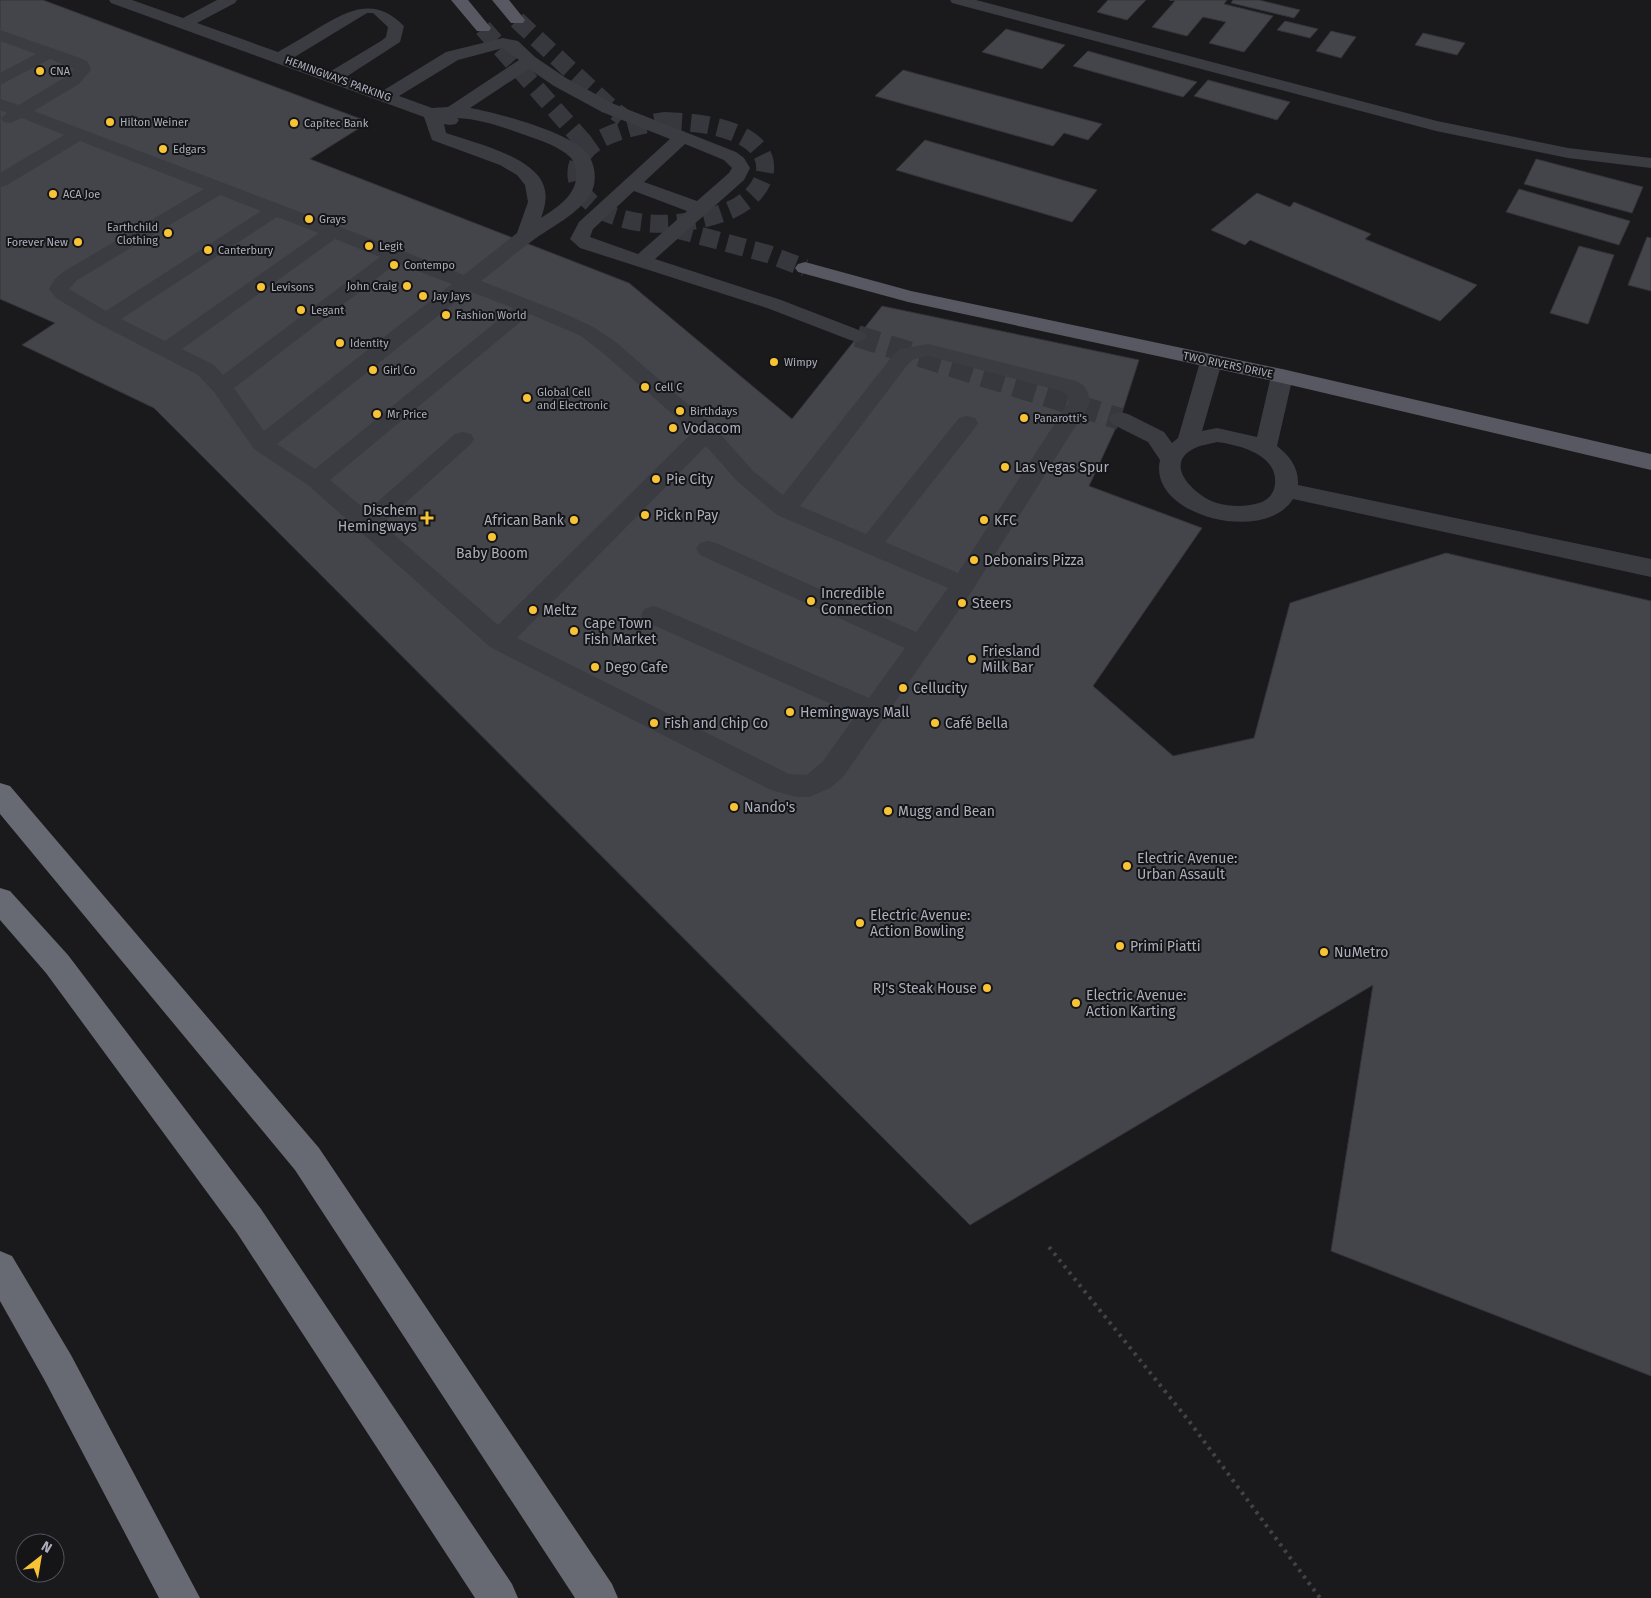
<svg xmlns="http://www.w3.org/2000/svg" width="1651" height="1598" font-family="'Fira Sans',sans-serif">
  <rect width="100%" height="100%" fill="#1a1a1d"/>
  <path fill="#44454a" stroke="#343439" d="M0 0H43L369 122 310 159 629 283 792 419 882 306 1139 360 1120 419 1089 486 1202 528 1093 686 1173 756 1254 738 1290 603 1446 553 1651 601V1376L1331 1251 1373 985 970 1225 154 408 22 345 55 323 0 299Z
    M1108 0H1146L1127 20 1097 12Z
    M1169 0H1227L1224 4 1273 16 1244 52 1209 43 1226 22 1203 17 1187 36 1152 27 1175 1Z
    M1233 0H1259L1300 10 1294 18 1231 3Z
    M1285 21 1318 29 1310 38 1277 30Z
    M1006 29 1065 45 1042 69 982 52Z
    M1331 31 1356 37 1341 58 1316 51Z
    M1423 33 1465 43 1457 55 1415 45Z
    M1088 51 1197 82 1183 97 1073 66Z
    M903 70 1102 124 1088 140 1064 133 1053 146 875 96Z
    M1208 80 1290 102 1277 120 1194 96Z
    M925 140 1097 190 1072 222 896 170Z
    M1536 159 1643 187 1632 213 1524 184Z
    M1519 189 1630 221 1619 245 1506 212Z
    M1257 193 1290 207 1294 202 1371 234 1365 239 1477 285 1440 321 1250 240 1245 245 1211 230Z
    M1647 237 1651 238V291L1628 285Z
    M1579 246 1614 255 1588 324 1550 313Z"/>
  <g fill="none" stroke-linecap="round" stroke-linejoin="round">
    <path stroke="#37383d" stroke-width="22" stroke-dasharray="22 11" stroke-linecap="butt" d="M857 336 1120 419"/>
    <path stroke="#37383d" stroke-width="18" stroke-dasharray="18 9" stroke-linecap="butt" d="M517 20 612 109 623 117
      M483 28 589 148
      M664 121C690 122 718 124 742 136 783 157 764 197 728 211 693 224 653 229 617 217 578 205 558 165 599 140 619 129 642 125 664 121Z
      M675 229 768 254 805 268"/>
    <path stroke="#414349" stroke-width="4" stroke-dasharray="3 5" stroke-linecap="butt" d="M1049 1247 1189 1421 1320 1598"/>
    <path fill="#3b3c42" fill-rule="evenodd" d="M109 0H132L183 18 217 0H237L235 3 197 23 278 52C293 43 309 34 325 24 356 6 378 0 404 26L400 42 346 77 384 90 446 52 503 38 518 41 535 57 566 78 614 104 736 152 744 158 750 168 744 180 655 259 781 300 864 332 867 336 864 340 857 342 850 340 767 308 580 248 570 239 579 222 670 139 602 112 554 86 529 69 470 108C498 113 564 131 584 150 595 160 598 180 591 193 578 215 552 226 532 241 514 254 498 268 481 281L568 315 595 328 617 343 714 427 753 471 783 495 894 354 900 349 928 344 1076 381C1087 386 1088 391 1090 403L972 591 843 777 830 788 809 797H797L771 790 490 647 308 485 254 449 214 392 198 375 99 324 56 298 49 289 54 280 63 272 204 189 80 141 7 185 0 187V173L64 135 22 118 10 123 4 122 1 118 7 113 0 110V99L19 105 67 76 74 69 50 59 0 85V73L36 54 0 41V30L83 59 88 62 91 70 79 84 34 111 395 248 403 250 405 252 464 275 517 233 528 202 525 185 517 175 500 165 432 140 424 117 111 3ZM367 13H373L388 27 386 37 381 41 331 71 293 58ZM503 48 519 60 448 107 432 108 399 96 458 60ZM457 118C480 119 503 127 525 135 539 140 559 146 570 157 574 161 575 166 576 171 579 194 558 207 541 218 545 207 548 196 543 184 532 156 472 142 446 133L444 124 450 125 456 124 459 120ZM685 144 724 160 732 168 729 173 697 201 644 182ZM634 191 687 211 638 254 590 237 593 229ZM220 195 261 211 106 311 69 289 77 280ZM277 217 319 233 165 341 121 319ZM335 239 380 257 223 375 214 365 182 349ZM397 263 452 284 264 431 234 388ZM469 291 513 308 315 469 277 444ZM530 314 581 336 603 353 693 432 498 625 382 524 471 444 474 439 471 434 463 432 455 434 367 511 330 480ZM928 356 1061 391 1067 394 1068 403 958 573 885 542 975 428 978 423 975 418 967 416 959 418 866 534 800 506 908 364 914 359ZM706 446 737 481 777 515 948 588 916 632 716 543 708 541 700 543 696 549 700 555 905 648 869 698 662 609 653 606 644 609 641 615 644 621 856 715 823 761 807 775 789 774 517 638Z
      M950 0H976L1437 121 1568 148 1651 158V168L1568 158 1436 131 952 3Z
      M1211 355 1218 357 1222 362 1202 431 1217 428 1257 437 1271 376 1274 371 1282 369 1290 371 1293 376 1277 446C1290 456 1299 468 1298 485L1651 559V577L1293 499C1265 545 1147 516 1160 460L1148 442 1112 424 1109 419 1112 414 1120 412 1128 414 1164 432 1172 443 1178 438 1200 362 1204 357ZM1217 442C1240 445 1278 455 1275 484 1274 494 1268 500 1259 503 1246 507 1230 507 1217 503 1195 496 1161 464 1195 448 1201 445 1210 444 1217 442Z"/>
    <path fill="#575861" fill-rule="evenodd" d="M451 0H468L491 28 489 31H477Z
      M492 0H509L525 20 523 23H511Z
      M805 262 911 291 1282 369 1651 454V470L1282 383 908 302 798 272 795 268 798 264Z"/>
    <path fill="#676973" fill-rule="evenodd" d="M0 783 10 786 319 1148 612 1584 618 1598H575L295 1170 0 814Z
      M0 888 10 891 68 955 261 1209 512 1584 518 1598H475L237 1233 46 973 0 920Z
      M0 1251 12 1256 71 1355 200 1598H159L45 1381 0 1301Z"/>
  </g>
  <g fill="#f9c336" stroke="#151518" stroke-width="2">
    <circle cx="40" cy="71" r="5"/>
    <circle cx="110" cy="122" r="5"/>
    <circle cx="294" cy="123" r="5"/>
    <circle cx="163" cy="149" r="5"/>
    <circle cx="53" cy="194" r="5"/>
    <circle cx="309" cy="219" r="5"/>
    <circle cx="168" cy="233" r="5"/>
    <circle cx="78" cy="242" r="5"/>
    <circle cx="369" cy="246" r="5"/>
    <circle cx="208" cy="250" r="5"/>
    <circle cx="394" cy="265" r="5"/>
    <circle cx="407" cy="286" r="5"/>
    <circle cx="261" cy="287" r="5"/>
    <circle cx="423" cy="296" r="5"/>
    <circle cx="301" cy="310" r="5"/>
    <circle cx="446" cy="315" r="5"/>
    <circle cx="340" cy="343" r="5"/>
    <circle cx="774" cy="362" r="5"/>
    <circle cx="373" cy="370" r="5"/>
    <circle cx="645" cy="387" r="5"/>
    <circle cx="527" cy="398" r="5"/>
    <circle cx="680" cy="411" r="5"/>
    <circle cx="377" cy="414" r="5"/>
    <circle cx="1024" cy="418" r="5"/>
    <circle cx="673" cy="428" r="5"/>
    <circle cx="1005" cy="467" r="5"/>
    <circle cx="656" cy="479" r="5"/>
    <circle cx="645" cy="515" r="5"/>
    <path d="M424.5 510.5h5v5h5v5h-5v5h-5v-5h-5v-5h5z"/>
    <circle cx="574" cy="520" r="5"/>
    <circle cx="984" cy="520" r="5"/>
    <circle cx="492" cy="537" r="5"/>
    <circle cx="974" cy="560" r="5"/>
    <circle cx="811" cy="601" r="5"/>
    <circle cx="962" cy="603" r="5"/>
    <circle cx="533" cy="610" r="5"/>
    <circle cx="574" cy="631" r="5"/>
    <circle cx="972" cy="659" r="5"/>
    <circle cx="595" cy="667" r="5"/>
    <circle cx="903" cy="688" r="5"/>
    <circle cx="790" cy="712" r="5"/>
    <circle cx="654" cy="723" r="5"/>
    <circle cx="935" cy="723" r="5"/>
    <circle cx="734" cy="807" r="5"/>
    <circle cx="888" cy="811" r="5"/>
    <circle cx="1127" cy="866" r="5"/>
    <circle cx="860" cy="923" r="5"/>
    <circle cx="1120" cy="946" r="5"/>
    <circle cx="1324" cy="952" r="5"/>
    <circle cx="987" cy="988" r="5"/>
    <circle cx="1076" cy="1003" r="5"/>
  </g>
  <g text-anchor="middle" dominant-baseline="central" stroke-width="4" stroke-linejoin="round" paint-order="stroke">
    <g font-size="11" fill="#acb0bd" stroke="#151518" text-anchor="start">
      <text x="50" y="71">CNA</text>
      <text x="120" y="122">Hilton Weiner</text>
      <text x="304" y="123">Capitec Bank</text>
      <text x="173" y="149">Edgars</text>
      <text x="63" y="194">ACA Joe</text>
      <text x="319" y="219">Grays</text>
      <text x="158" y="227" text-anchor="end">Earthchild<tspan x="158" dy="13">Clothing</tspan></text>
      <text x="68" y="242" text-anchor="end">Forever New</text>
      <text x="379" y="246">Legit</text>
      <text x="218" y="250">Canterbury</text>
      <text x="404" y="265">Contempo</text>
      <text x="397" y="286" text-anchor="end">John Craig</text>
      <text x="271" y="287">Levisons</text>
      <text x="433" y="296">Jay Jays</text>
      <text x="311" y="310">Legant</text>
      <text x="456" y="315">Fashion World</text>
      <text x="350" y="343">Identity</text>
      <text x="784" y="362">Wimpy</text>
      <text x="383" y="370">Girl Co</text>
      <text x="655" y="387">Cell C</text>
      <text x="537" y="392">Global Cell<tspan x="537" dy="13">and Electronic</tspan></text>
      <text x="690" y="411">Birthdays</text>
      <text x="387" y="414">Mr Price</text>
      <text x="1034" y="418">Panarotti's</text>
    </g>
    <g font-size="11" fill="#acb0bd" stroke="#151518">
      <text transform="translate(338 79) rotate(20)">HEMINGWAYS PARKING</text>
      <text transform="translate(1228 365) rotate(12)">TWO RIVERS DRIVE</text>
    </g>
    <g font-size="14" fill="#acb0bd" stroke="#151518" text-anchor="start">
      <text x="683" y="428">Vodacom</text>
      <text x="1015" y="467">Las Vegas Spur</text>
      <text x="666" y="479">Pie City</text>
      <text x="417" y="510" text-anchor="end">Dischem<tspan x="417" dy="16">Hemingways</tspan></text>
      <text x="655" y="515">Pick n Pay</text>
      <text x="564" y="520" text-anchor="end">African Bank</text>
      <text x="994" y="520">KFC</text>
      <text x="492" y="553" text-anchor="middle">Baby Boom</text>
      <text x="984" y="560">Debonairs Pizza</text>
      <text x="821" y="593">Incredible<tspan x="821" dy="16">Connection</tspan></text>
      <text x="972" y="603">Steers</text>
      <text x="543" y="610">Meltz</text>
      <text x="584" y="623">Cape Town<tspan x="584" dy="16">Fish Market</tspan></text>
      <text x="982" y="651">Friesland<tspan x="982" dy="16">Milk Bar</tspan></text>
      <text x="605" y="667">Dego Cafe</text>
      <text x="913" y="688">Cellucity</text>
      <text x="800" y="712">Hemingways Mall</text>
      <text x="664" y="723">Fish and Chip Co</text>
      <text x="945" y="723">Café Bella</text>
      <text x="744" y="807">Nando's</text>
      <text x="898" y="811">Mugg and Bean</text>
      <text x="1137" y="858">Electric Avenue:<tspan x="1137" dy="16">Urban Assault</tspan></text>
      <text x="870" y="915">Electric Avenue:<tspan x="870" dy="16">Action Bowling</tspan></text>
      <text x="1130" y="946">Primi Piatti</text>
      <text x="1334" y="952">NuMetro</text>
      <text x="977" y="988" text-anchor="end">RJ's Steak House</text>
      <text x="1086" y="995">Electric Avenue:<tspan x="1086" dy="16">Action Karting</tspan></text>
    </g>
  </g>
  <g transform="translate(40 1558) rotate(31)"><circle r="24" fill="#151518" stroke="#51535a"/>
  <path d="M0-4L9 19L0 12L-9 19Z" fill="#f9c336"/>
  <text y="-8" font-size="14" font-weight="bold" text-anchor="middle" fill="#acb0bd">N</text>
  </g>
</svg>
